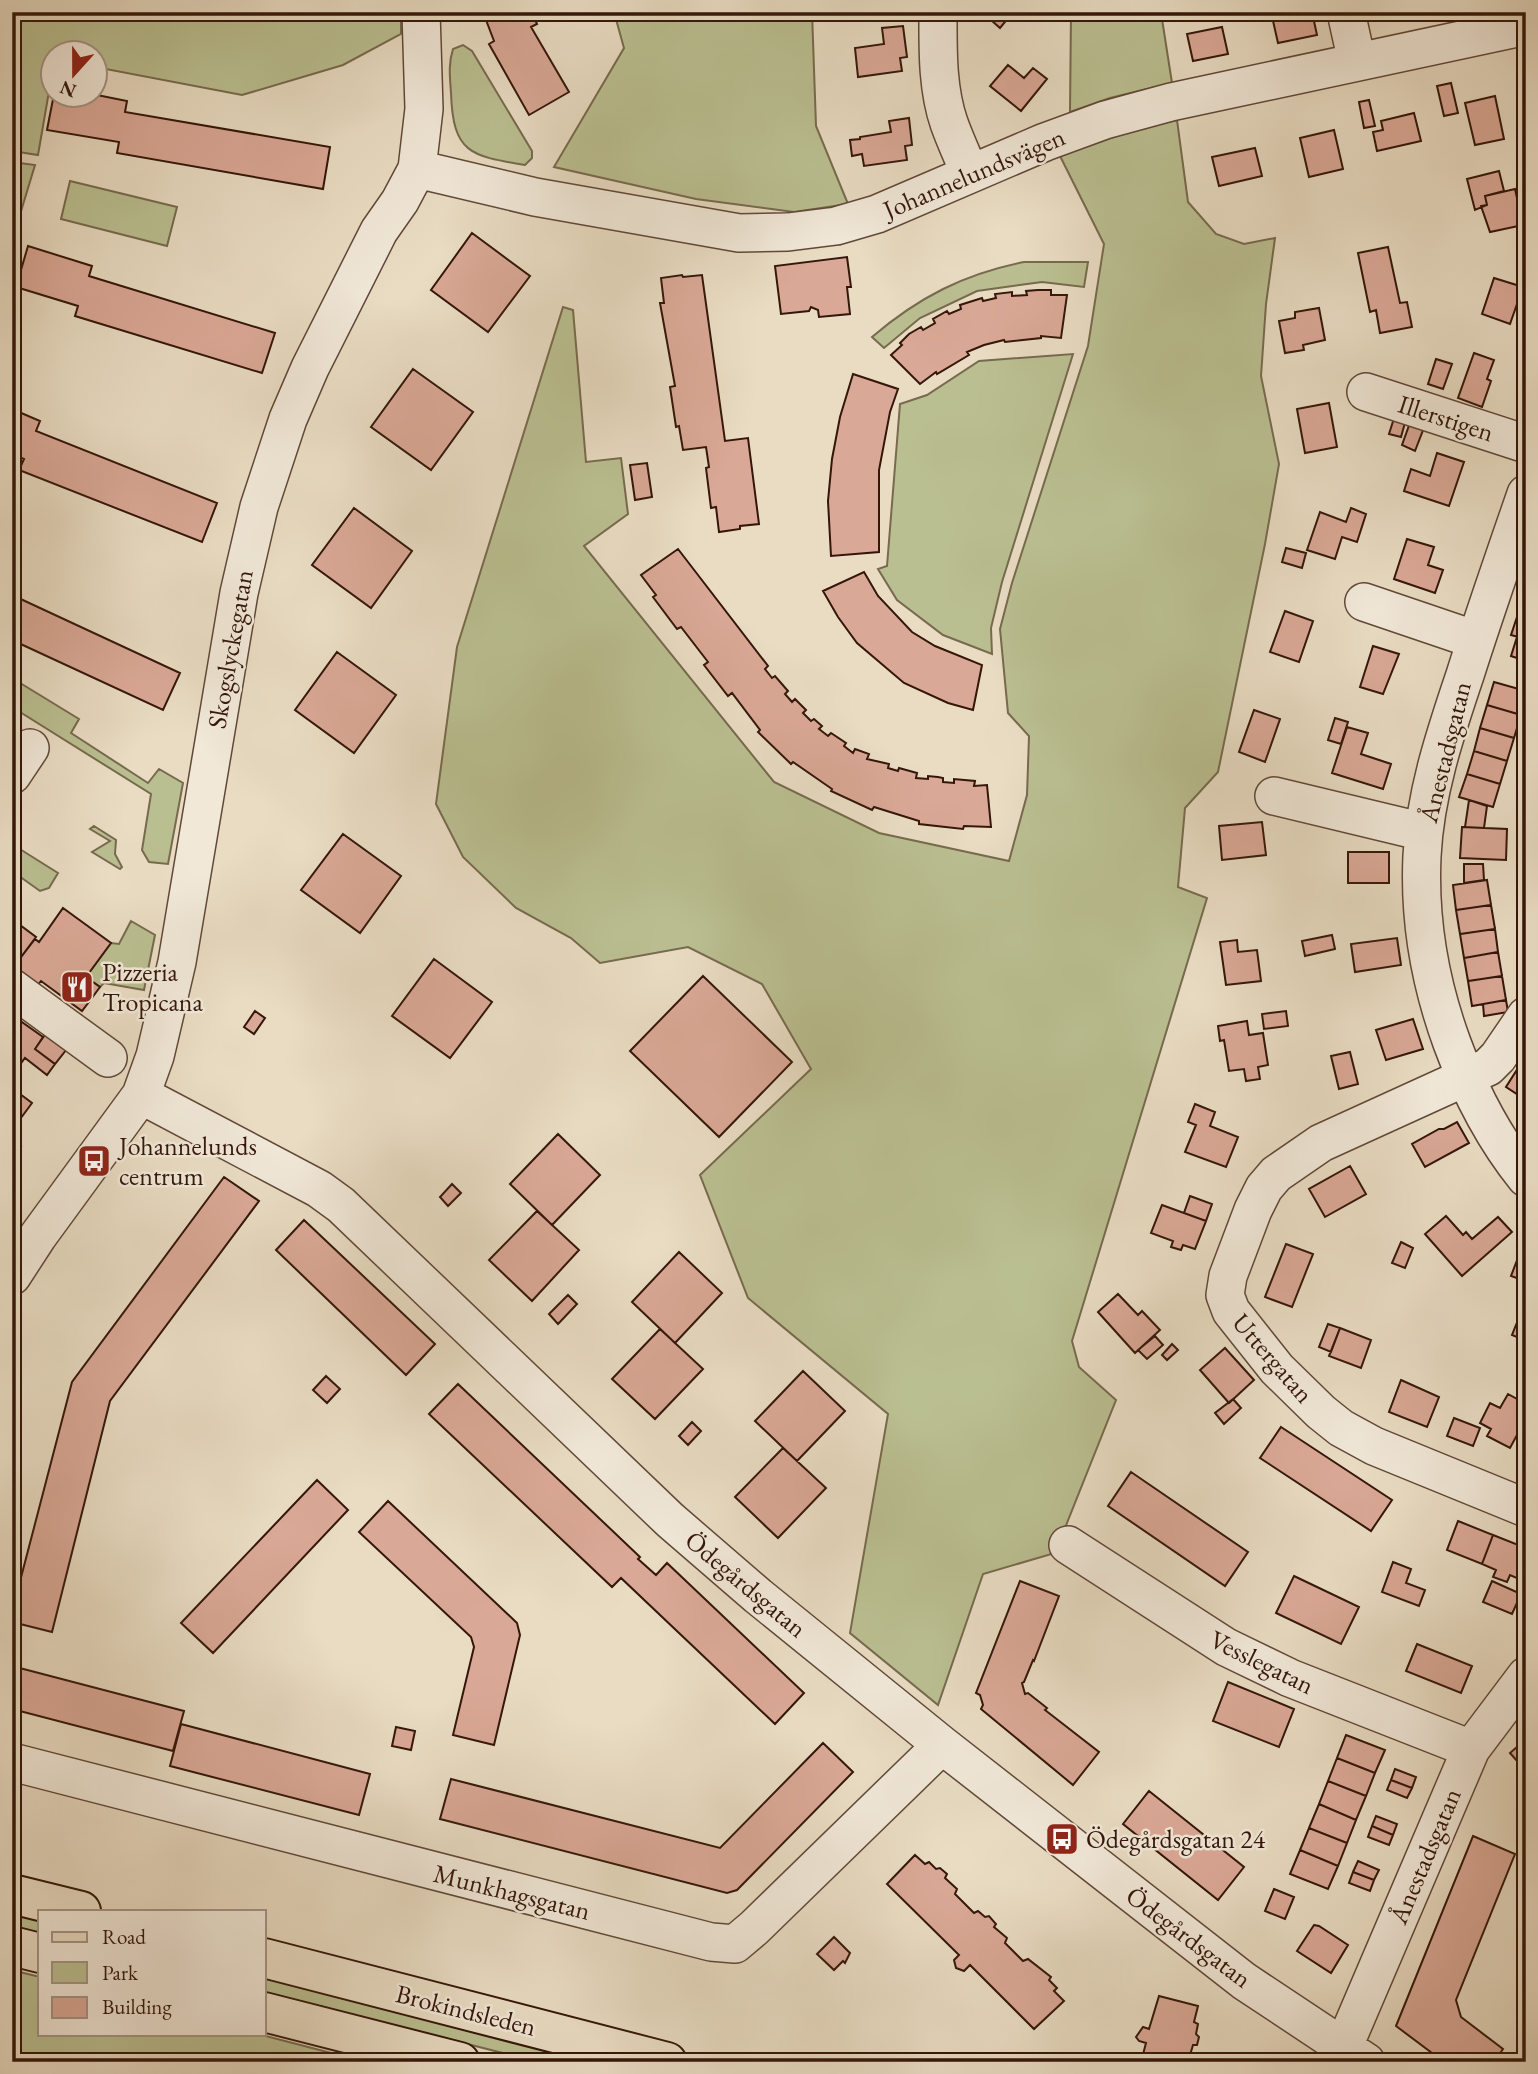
<svg xmlns="http://www.w3.org/2000/svg" width="1538" height="2074" font-family="'EB Garamond',serif">
  <rect width="100%" height="100%" fill="#e9dcc3"/>
  <filter id="stains"><feTurbulence type="fractalNoise" baseFrequency=".00286" numOctaves="4"/><feColorMatrix values="0 0 0 0 .2 0 0 0 0 .09 0 0 0 0 .02 0 0 0 .5 -.17"/></filter>
  <radialGradient id="worn" r=".72"><stop offset=".6" stop-color="#630" stop-opacity="0"/><stop offset="1" stop-color="#630" stop-opacity=".3"/></radialGradient>
  <path fill="#babf91" stroke="#776a4e" stroke-width="2" d="M12 12H401V34L343 65 242 95 95 67 94 52H52V74L38 155 12 151Z
    M614 12H812L816 126 848 204 794 212 696 199 554 167 624 48Z
    M1071 12H1164L1162 19 1172 83 1110 98 1070 112Z
    M463 45 472 51 532 151V158L525 165C470 156 453 153 451 93 450 78 448 64 453 49Z
    M1177 120 1188 202 1216 234 1244 244 1275 238 1266 304 1261 376 1279 464 1265 544 1218 772 1185 808 1178 887 1207 898 1072 1341 1079 1367 1116 1400 1055 1553 983 1574 938 1705 850 1633 888 1414 748 1298 700 1175 811 1069 762 984 688 947 600 963 571 938 516 908 463 857 436 804 457 647 563 307 573 310 586 462 621 458 628 514 584 546 774 782 879 833 1009 861 1027 795 1029 736 1008 713 1000 629 1012 583 1088 346 1104 244 1060 156 1133 130Z
    M12 162 35 165 12 241Z
    M70 181 177 207 167 246 61 219Z
    M1024 262H1088L1084 287 1042 282 977 291 920 318 884 348 872 337C919 297 964 274 1024 262Z
    M1073 354 1002 582 991 628 992 654 943 635 897 600 878 569 887 566 900 404 927 395 979 361Z
    M12 678 79 719 71 733 148 783 159 769 183 783 168 864 149 862 142 850 151 794 12 707Z
    M94 826 116 840 115 854 122 867 120 869 92 852 110 841 90 829Z
    M15 846 58 873 49 888 40 891 12 871V850Z
    M131 921 155 935 144 990 104 983 100 987 86 977 111 943 119 944Z
    M12 1912 40 1919V1935L12 1927Z
    M12 1970 40 1977V2034H258L366 2062H12Z
    M264 1977 595 2062H538L264 1992Z"/>
  <path fill="#daa896" stroke="#34160a" stroke-width="2" d="M483 12H532L537 24 531 27 569 92 529 115 489 44 494 41Z
    M982 12H1013L1000 28Z
    M1271 12H1312L1317 35 1278 43Z
    M1384 12H1428V13L1386 20Z
    M903 26 907 57 900 58 902 71 858 77 855 48 884 44 882 28Z
    M1222 27 1228 54 1193 61 1187 34Z
    M1008 65 1024 78 1033 68 1047 79 1021 111 990 86Z
    M1451 83 1458 113 1444 116 1437 86Z
    M54 94H92L127 101 125 112 330 147 323 189 117 153 119 142 47 130Z
    M1495 96 1504 139 1475 145 1465 103Z
    M1369 100 1375 126 1364 128 1359 102Z
    M1414 113 1421 141 1377 151 1373 132 1383 130 1381 121Z
    M909 118 912 145 905 146 907 160 864 166 862 154 852 156 850 140 860 139V137L891 132 889 121Z
    M1334 130 1343 169 1309 177 1300 138Z
    M1255 148 1262 176 1219 186 1212 157Z
    M1499 171 1504 191 1485 196 1487 205 1475 210 1467 179Z
    M1515 189 1523 225 1490 232 1481 206 1487 205 1485 196Z
    M472 233 530 276 488 332 431 290Z
    M28 246 92 266 89 276 275 333 262 373 75 316 78 306 16 287Z
    M1388 247 1400 303 1407 302 1412 327 1380 333 1376 310 1370 312 1358 253Z
    M847 257 851 287H847L850 314 819 317 818 310 811 307 809 311 781 314 775 266Z
    M682 275 683 277 702 275 725 441 748 438 759 524 740 526V529L719 532 716 507 711 508 706 468 709 467 706 447 683 450 679 426 676 427 670 387 675 386 660 303H664L661 278Z
    M1494 278 1523 287 1510 324 1482 314Z
    M1038 290H1051V295H1067L1061 338 1041 336V338L1005 342 1004 340 984 345 967 352 969 355 937 374 936 372 920 384 891 355 902 345 900 343 909 334 921 327 923 330 935 323 933 319 947 311 949 314 961 309 960 305 982 298 983 301 996 298 995 294 1012 292V296L1027 295 1026 291Z
    M1319 308 1325 340 1303 345 1304 350 1285 353 1279 321 1295 318V312Z
    M1474 353 1494 360 1487 379 1491 381 1482 407 1458 398Z
    M1436 359 1452 364 1443 389 1428 384Z
    M413 369 473 412 431 470 371 427Z
    M853 374 898 389 890 412 879 470V552L831 556 828 501 832 459 840 417Z
    M1329 403 1337 447 1305 453 1297 409Z
    M12 409 40 421 36 431 217 503 202 542 19 470 24 459 12 454Z
    M1395 415 1406 419 1401 437 1389 434Z
    M1411 420 1425 425 1415 451 1402 445Z
    M1437 453 1464 462 1449 506 1404 491 1411 469 1430 476Z
    M647 463 652 497 635 500 630 465Z
    M354 508 412 551 371 608 312 565Z
    M1351 508 1366 514 1357 542 1342 537 1335 559 1307 550 1320 512 1346 522Z
    M1407 539 1434 547 1428 565 1443 570 1435 593 1394 579Z
    M1286 548 1306 553 1302 568 1282 562Z
    M678 549 768 666 765 669 772 678 775 676 788 691 785 694 792 702 795 699 806 710 803 713 811 721 814 719 822 726 819 729 828 736 831 733 846 743 844 746 853 753 855 749 869 754 867 759 889 764 888 768 898 771 899 768 917 773 916 778 928 779V776L938 777 943 778V782L954 783V779L975 781 974 786 987 785 991 827 964 826 963 829 919 824V821L874 807 872 810 831 791 832 789 793 762 791 764 758 732 760 730 732 693 728 696 704 665 708 662 681 627 677 629 653 597 656 595 641 575Z
    M864 572 878 596 912 632 935 646 982 665 973 710 948 703 904 683 857 643 838 617 823 591Z
    M12 595 180 673 163 710 12 640Z
    M1285 611 1313 621 1299 662 1270 652Z
    M1519 611 1526 613V639L1511 635Z
    M1517 637 1526 639V661L1511 656Z
    M1373 646 1399 654 1383 694 1360 687Z
    M337 652 396 695 354 753 295 710Z
    M1494 682 1526 691 1521 715 1487 705Z
    M1487 705 1521 715 1514 738 1480 728Z
    M1254 710 1280 719 1265 762 1239 752Z
    M1335 718 1348 722 1341 744 1328 740Z
    M1347 727 1368 733 1361 754 1391 764 1383 789 1332 773Z
    M1480 728 1514 738 1507 761 1474 751Z
    M1474 751 1507 761 1500 784 1467 774Z
    M1467 774 1500 784 1493 807 1459 797Z
    M1469 800 1487 806 1484 828 1465 827Z
    M1262 822 1266 855 1222 860 1219 826Z
    M1462 827 1507 829 1506 860 1460 858Z
    M343 834 401 876 360 933 301 890Z
    M1348 852H1389V883H1348Z
    M1464 864H1483L1484 880 1464 883Z
    M1487 880 1491 905 1456 910 1453 885Z
    M1491 905 1495 929 1460 934 1456 910Z
    M63 908 111 943 86 977 100 987 82 1011 41 981 33 991 12 976V969L35 939 39 942Z
    M12 919 36 937 12 969Z
    M1495 929 1498 952 1464 958 1460 934Z
    M1332 935 1335 949 1305 956 1302 941Z
    M1397 938 1401 965 1355 972 1351 944Z
    M1237 940 1238 952 1257 950 1261 981 1226 985 1220 942Z
    M1498 952 1502 976 1468 981 1464 958Z
    M434 959 492 1002 450 1058 392 1016Z
    M703 976 792 1062 719 1137 630 1051Z
    M1502 976 1506 1000 1472 1006 1468 981Z
    M1506 1000 1508 1012 1484 1016 1483 1004Z
    M255 1011 265 1018 254 1034 244 1027Z
    M1286 1011 1288 1026 1264 1029 1262 1014Z
    M12 1015 43 1037 35 1049 55 1064 47 1075 25 1058 12 1075Z
    M1413 1019 1423 1049 1386 1060 1376 1030Z
    M1247 1021 1249 1035 1263 1033 1268 1065 1258 1067 1260 1079 1246 1081 1244 1069 1229 1071 1224 1040 1220 1041 1218 1026Z
    M49 1029 70 1045 55 1064 35 1049Z
    M1350 1052 1358 1084 1339 1089 1331 1056Z
    M1520 1065 1526 1069V1100L1506 1087Z
    M12 1088 32 1103 12 1130Z
    M1195 1104 1215 1112 1210 1126 1238 1137 1226 1167 1185 1152 1196 1125 1188 1122Z
    M1457 1122 1469 1143 1425 1167 1412 1144 1439 1129H1444Z
    M558 1134 600 1175 552 1225 510 1184Z
    M12 1140 21 1147 12 1159Z
    M1350 1166 1366 1194 1325 1217 1309 1189Z
    M224 1177 259 1201 110 1401 52 1632 12 1622V1612L72 1382Z
    M452 1184 461 1193 448 1206 440 1197Z
    M1190 1196 1212 1204 1206 1221 1184 1213Z
    M1162 1205 1206 1221 1195 1249 1183 1245 1181 1250 1171 1247 1173 1241 1151 1233Z
    M537 1211 579 1250 532 1301 489 1260Z
    M1446 1216 1463 1235 1466 1232 1472 1239 1498 1217 1512 1232 1462 1276 1425 1234Z
    M304 1220 435 1344 406 1375 276 1250Z
    M1401 1242 1413 1248 1405 1268 1392 1263Z
    M1524 1242H1526L1525 1281 1511 1276Z
    M1286 1244 1313 1254 1292 1307 1265 1297Z
    M679 1252 722 1293 675 1343 632 1302Z
    M1118 1294 1138 1315 1142 1311 1160 1330 1135 1353 1098 1312Z
    M568 1295 577 1304 558 1324 549 1314Z
    M1526 1300V1341L1512 1335Z
    M1328 1324 1340 1328 1331 1352 1319 1347Z
    M1340 1328 1371 1340 1361 1368 1329 1356Z
    M660 1329 703 1369 655 1419 612 1379Z
    M1155 1336 1163 1345 1147 1359 1138 1350Z
    M1172 1344 1178 1350 1167 1360 1162 1355Z
    M1225 1348 1254 1380 1229 1403 1200 1370Z
    M803 1371 845 1411 797 1461 755 1421Z
    M326 1376 340 1389 327 1403 313 1390Z
    M1401 1380 1439 1397 1427 1427 1389 1412Z
    M458 1384 640 1557 638 1559 656 1575 667 1563 804 1693 775 1724 621 1578 612 1587 429 1414Z
    M1508 1394 1526 1404V1423L1524 1422 1510 1448 1487 1436 1491 1429 1480 1423 1490 1403 1500 1408Z
    M1233 1399 1241 1408 1224 1424 1215 1413Z
    M1454 1418 1480 1428 1473 1446 1447 1436Z
    M692 1422 701 1431 688 1445 679 1436Z
    M1281 1427 1392 1500 1371 1531 1260 1458Z
    M783 1448 826 1488 778 1538 735 1497Z
    M1131 1472 1248 1552 1225 1586 1108 1506Z
    M317 1480 348 1510 213 1653 181 1623Z
    M388 1501 517 1623 520 1635 494 1745 453 1735 474 1647 471 1637 359 1532Z
    M1458 1521 1493 1535 1482 1564 1447 1550Z
    M1493 1535 1526 1548V1582L1510 1575 1507 1582 1493 1577 1496 1570 1482 1564Z
    M1393 1562 1411 1569 1406 1583 1425 1590 1419 1606 1382 1592Z
    M1294 1576 1359 1607 1341 1644 1276 1613Z
    M1020 1581 1059 1596 1034 1661 1033 1660 1024 1682 1022 1683 1025 1694 1028 1693 1047 1708 1045 1710 1099 1752 1073 1785 981 1709 983 1705 980 1695 976 1693Z
    M1492 1581 1521 1594 1512 1614 1483 1602Z
    M1417 1644 1472 1666 1461 1693 1406 1671Z
    M12 1666 184 1711 173 1751 12 1709Z
    M1228 1682 1294 1709 1279 1747 1213 1721Z
    M181 1724 370 1774 359 1815 170 1766Z
    M396 1727 415 1731 411 1750 392 1746Z
    M1346 1735 1385 1750 1375 1773 1337 1758Z
    M1526 1739V1771L1510 1753Z
    M823 1743 853 1772 737 1890 727 1893 440 1819 451 1779 720 1848Z
    M1337 1758 1375 1773 1366 1796 1328 1781Z
    M1395 1769 1416 1777 1412 1788 1391 1780Z
    M1391 1780 1412 1788 1407 1798 1387 1790Z
    M1328 1781 1366 1796 1356 1820 1319 1804Z
    M1149 1791 1244 1867 1218 1900 1123 1824Z
    M1319 1804 1356 1820 1347 1843 1309 1828Z
    M1376 1816 1397 1824 1393 1835 1372 1826Z
    M1372 1826 1393 1835 1389 1845 1368 1837Z
    M1309 1828 1347 1843 1338 1866 1300 1850Z
    M1473 1836 1515 1854 1456 2000 1461 2017 1503 2049 1494 2062H1444L1396 2026Z
    M1300 1850 1338 1866 1328 1889 1290 1874Z
    M915 1855 925 1864 929 1862 936 1869 940 1868 947 1874 945 1878 957 1889 955 1894 974 1913 978 1911 985 1917 989 1916 996 1924 994 1927 1007 1938 1005 1943 1023 1961 1028 1959 1051 1977 1049 1980 1057 1988 1054 1991 1064 2001 1034 2029 970 1965 964 1971 956 1968 954 1960 959 1955 887 1884Z
    M1358 1861 1379 1870 1374 1880 1353 1872Z
    M1353 1872 1374 1880 1370 1891 1349 1883Z
    M1274 1889 1294 1897 1285 1919 1265 1911Z
    M1314 1925 1319 1926 1348 1945 1331 1973 1297 1951Z
    M834 1937 850 1953 845 1963 843 1961 834 1970 817 1954Z
    M1159 1996 1198 2006 1194 2022 1198 2024 1196 2034 1199 2037 1197 2045H1193L1188 2062H1141L1146 2043 1139 2041 1136 2037 1143 2027 1149 2029Z"/>
  <g fill="none" stroke-linecap="round" stroke-linejoin="round">
    <defs>
      <path id="minor" d="M938 12C938 49 937 88 949 123 955 140 963 157 970 174
        M1346 12 1357 62
        M417 169 535 197 739 233 788 232 836 226 877 214 1045 142 1105 120 1171 102 1526 26
        M1366 392 1526 444
        M1526 494C1505 555 1484 615 1465 675 1445 734 1425 794 1422 856 1419 920 1430 983 1452 1043 1470 1092 1493 1137 1526 1178
        M1364 602 1476 640
        M12 775 30 748
        M1274 796 1424 832
        M12 988 108 1058
        M1526 1016 1498 1057 1488 1067 1321 1143 1276 1174 1264 1188 1253 1210 1228 1276 1225 1295 1231 1311 1277 1369 1321 1412 1341 1428 1374 1446 1526 1508
        M141 1095 319 1189 341 1205 670 1520 758 1596 942 1745 1244 1981 1366 2062
        M12 1276 38 1236 141 1095 155 1056 177 962 239 593 259 507 288 419 310 368 379 231 400 201 417 169 424 109 421 12
        M1068 1545 1226 1647 1290 1678 1471 1749
        M12 1762 711 1942 735 1944 754 1928 942 1745
        M1344 2046 1471 1749 1526 1676"/>
      <path id="major" d="M12 1894 81 1911
        M12 1946 40 1953
        M264 1958 667 2062
        M264 2012 460 2062"/>
    </defs>
    <use href="#minor" stroke="#614838" stroke-width="40"/>
    <use href="#major" stroke="#34160a" stroke-width="42"/>
    <use href="#minor" stroke="#f1e8d8" stroke-width="37"/>
    <use href="#major" stroke="#e9dcc3" stroke-width="38"/>
  </g>
  <defs>
    <symbol id="restaurant-square" viewBox="-11 -11 22 22"><rect x="-9" y="-9" width="18" height="18" rx="4" fill="#8f2418" stroke="#f1e8d8"/><path d="M-5-6h1v4h1v-4h1v4h1v-4h1v5L-1.5 .5V6h-2V.5L-5-1ZM5-6V6H3V1.5H1.5Q1.5-4 5-6Z" fill="#fff"/></symbol>
    <symbol id="bus-square" viewBox="-11 -11 22 22"><rect x="-9" y="-9" width="18" height="18" rx="4" fill="#8f2418" stroke="#f1e8d8"/><path d="M-5-6H5V4H4V6H2V4H-2V6H-4V4H-5ZM-3.5-4V0h7V-4ZM-3.5 1.2v1.5H-2V1.2ZM2 1.2v1.5H3.5V1.2Z" fill="#fff"/></symbol>
  </defs>
  <g fill-rule="evenodd">
    <use href="#restaurant-square" x="58" y="968" width="38" height="38"/>
    <use href="#bus-square" x="75" y="1142" width="38" height="38"/>
    <use href="#bus-square" x="1043" y="1820" width="38" height="38"/>
  </g>
  <g text-anchor="middle" dominant-baseline="central" stroke-width="5" stroke-linejoin="round" paint-order="stroke">
    <g font-size="26" fill="#34160a" stroke="#f1e8d8">
      <text transform="translate(974 173) rotate(-23)">Johannelundsvägen</text>
      <text transform="translate(1446 418) rotate(18)">Illerstigen</text>
      <text transform="translate(230 649) rotate(-80)">Skogslyckegatan</text>
      <text transform="translate(1445 752) rotate(-76)">Ånestadsgatan</text>
      <text transform="translate(1273 1358) rotate(49)">Uttergatan</text>
      <text transform="translate(746 1584) rotate(40)">Ödegårdsgatan</text>
      <text transform="translate(1262 1662) rotate(26)">Vesslegatan</text>
      <text transform="translate(1425 1856) rotate(-67)">Ånestadsgatan</text>
      <text transform="translate(512 1892) rotate(14)">Munkhagsgatan</text>
      <text transform="translate(1189 1937) rotate(37)">Ödegårdsgatan</text>
      <text transform="translate(466 2010) rotate(14)">Brokindsleden</text>
    </g>
    <g font-size="26" fill="#34160a" stroke="#f1e8d8" text-anchor="start">
      <text x="102" y="972">Pizzeria<tspan x="102" dy="30">Tropicana</tspan></text>
      <text x="119" y="1146">Johannelunds<tspan x="119" dy="30">centrum</tspan></text>
      <text x="1086" y="1839">Ödegårdsgatan 24</text>
    </g>
  </g>
  <rect width="1538" height="2074" fill="none" stroke="#e9dcc3" stroke-width="42"/>
  <rect x="14" y="14" width="1510" height="2046" fill="none" stroke="#34160a" stroke-width="3.5"/>
  <rect x="21" y="21" width="1496" height="2032" fill="none" stroke="#34160a" stroke-width="2"/>
  <rect x="38" y="1910" width="228" height="126" fill="#f1e8d8" stroke="#a59486" stroke-width="2"/>
  <rect x="52" y="1932" width="35" height="10" fill="#e9dcc3" stroke="#a59486" stroke-width="2"/>
  <text x="102" y="1944" font-size="21" fill="#34160a">Road</text>
  <rect x="52" y="1962" width="35" height="21" fill="#babf91" stroke="#a59486" stroke-width="2"/>
  <text x="102" y="1980" font-size="21" fill="#34160a">Park</text>
  <rect x="52" y="1997" width="35" height="21" fill="#daa896" stroke="#a59486" stroke-width="2"/>
  <text x="102" y="2014" font-size="21" fill="#34160a">Building</text>
  <g transform="translate(74 74) rotate(201)"><circle r="33" fill="#f1e8d8" stroke="#a59486" stroke-width="2"/>
  <path d="M0-5L12 26L0 18L-12 26Z" fill="#8f2418"/>
  <text y="-10" font-size="19" font-weight="bold" text-anchor="middle" fill="#34160a">N</text>
  </g>
  <rect width="100%" height="100%" filter="url(#stains)"/>
  <rect width="100%" height="100%" fill="url(#worn)"/>
</svg>
